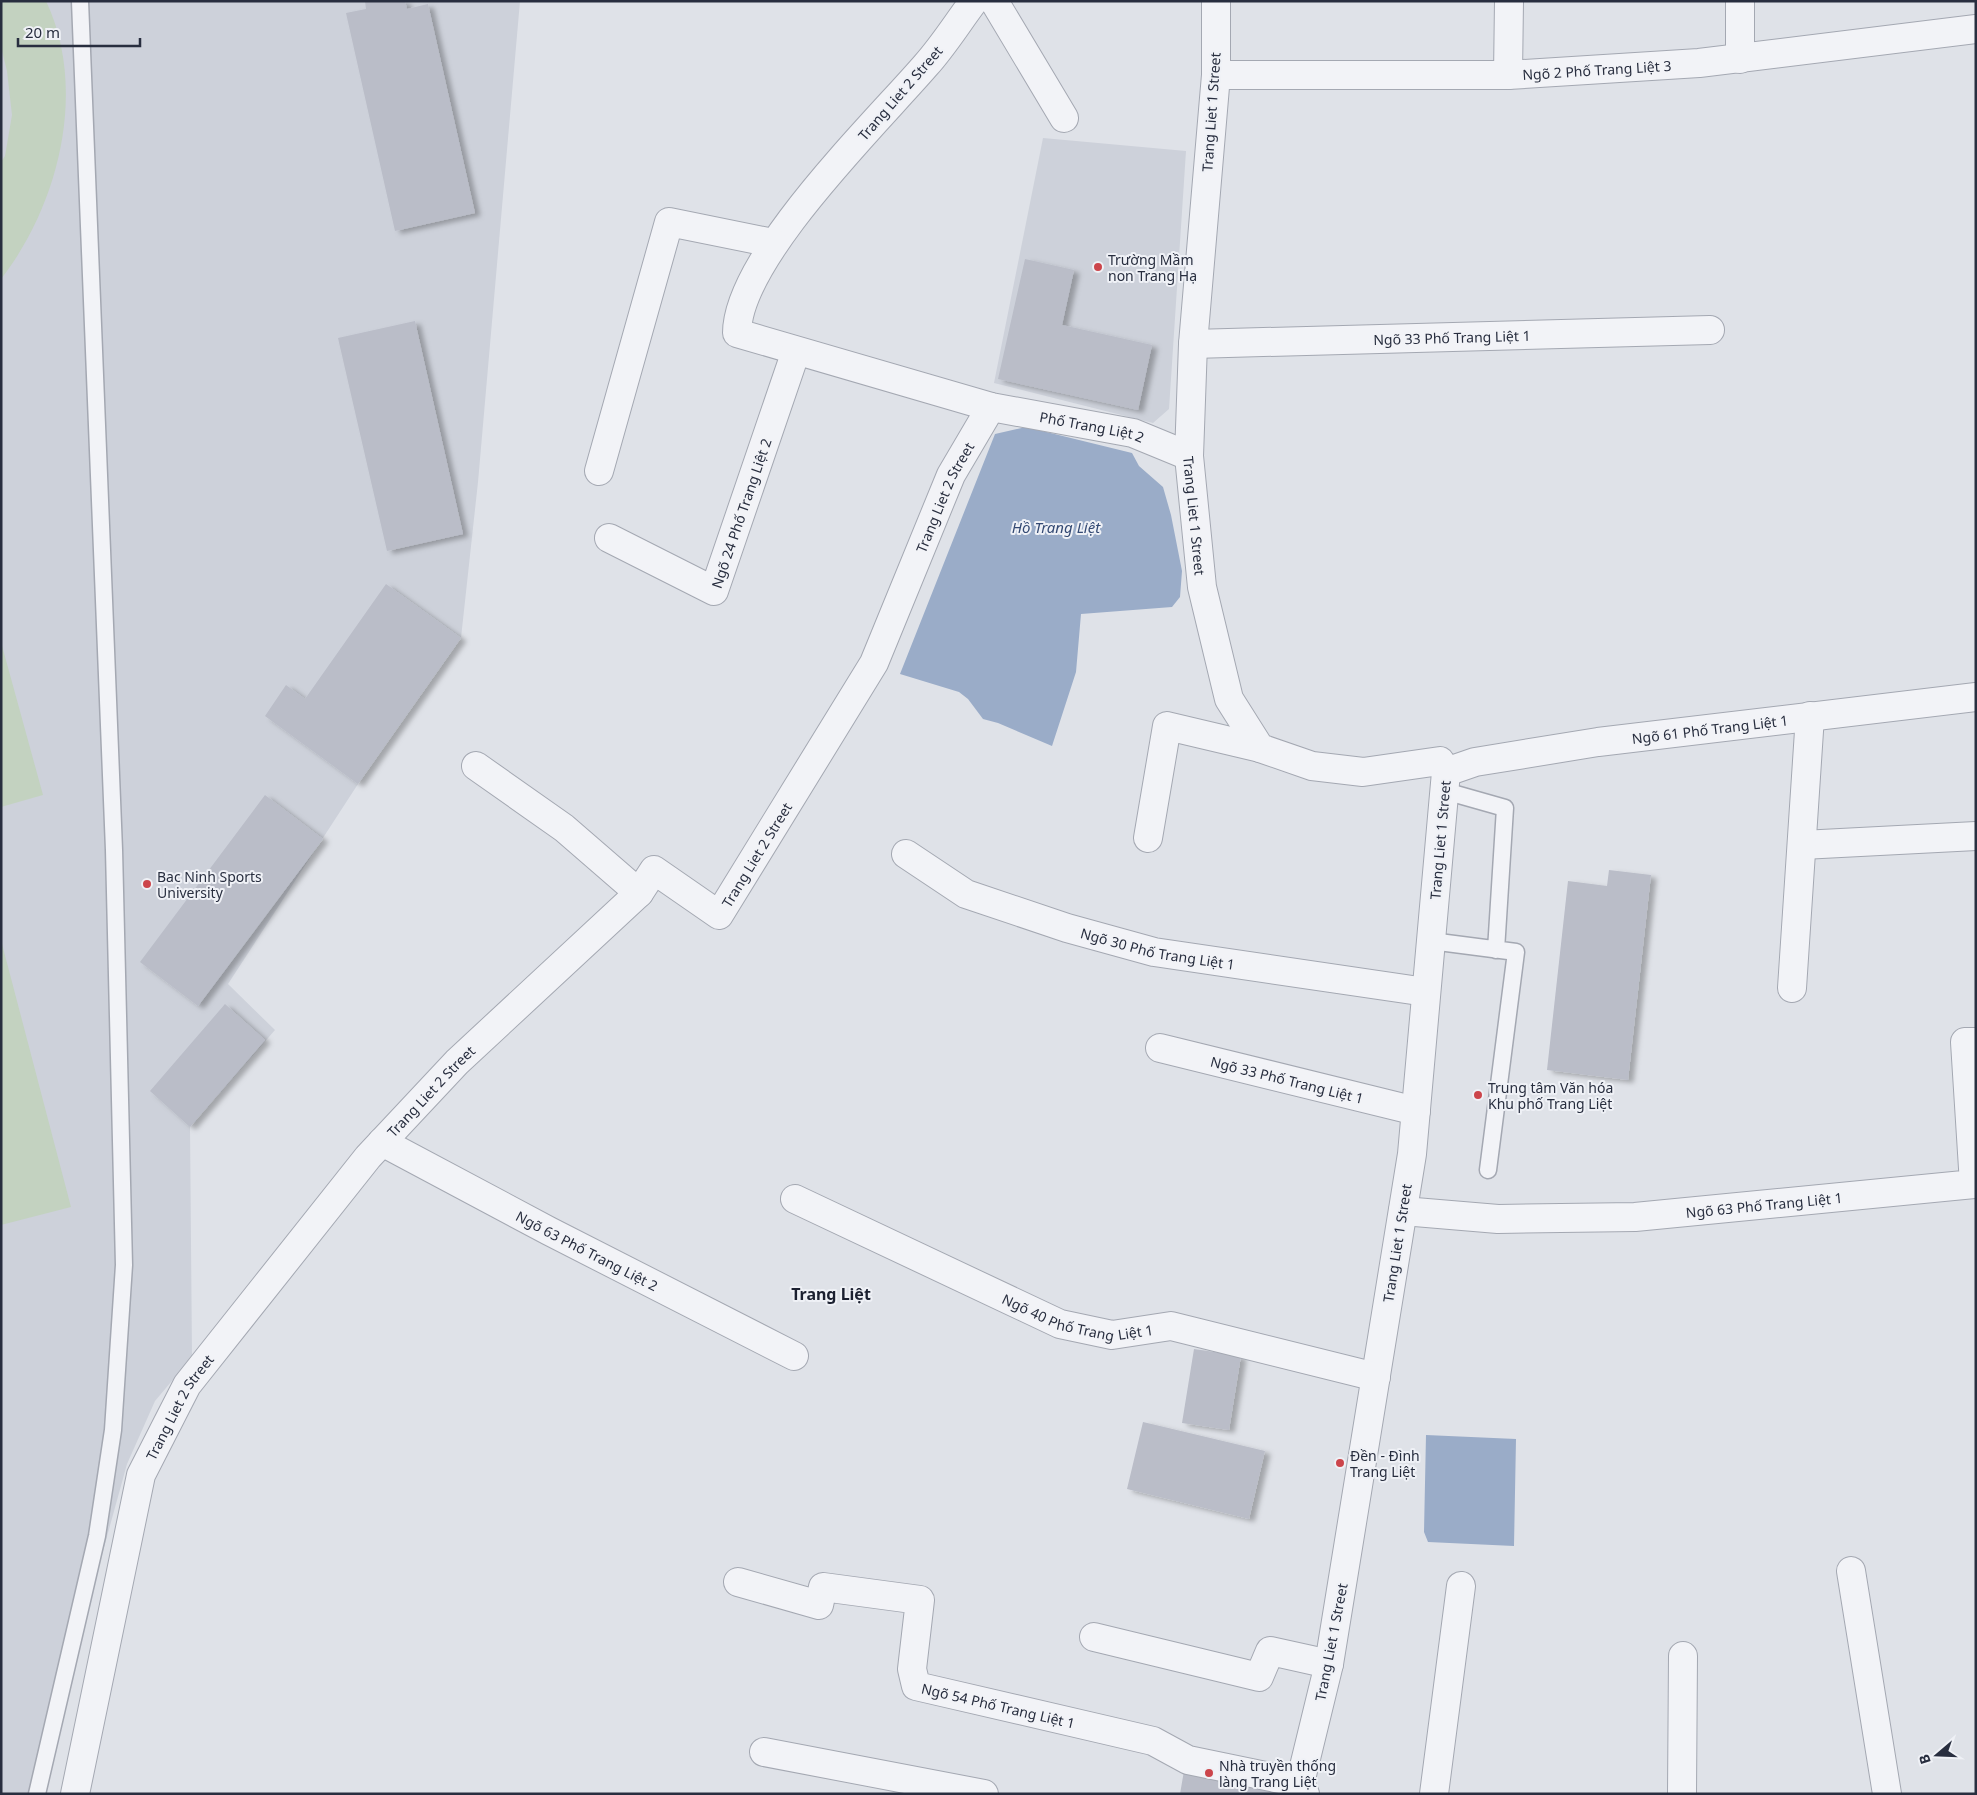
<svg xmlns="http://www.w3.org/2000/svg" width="1977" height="1795" font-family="'Noto Sans',sans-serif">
  <defs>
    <filter id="shadow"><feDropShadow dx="5.5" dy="3" stdDeviation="2.5" flood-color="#0004"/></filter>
  </defs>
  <rect width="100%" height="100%" fill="#dfe2e8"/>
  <path fill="#cdd1da" d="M1 1H520L478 482 461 638 358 784 228 984 275 1030 190 1127 192 1357 155 1401 127 1464 36 1794H1Z
    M1043 138 1186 151 1169 409 1153 423 994 383Z"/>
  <path fill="#c3d2c0" d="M1 1H46C88 89 59 205 1 279V162L5 156 12 115 7 71 1 47Z
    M1 642 43 795 1 807Z
    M1 940 71 1207 1 1225Z"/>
  <path fill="#9aacc8" d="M1026 427 1132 453 1139 466 1163 487 1171 515 1182 571 1180 597 1172 607 1081 614 1076 672 1052 746 998 723 983 719 968 699 959 692 900 674 995 434Z
    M1426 1435 1516 1439 1514 1546 1428 1542 1424 1532Z"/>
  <path fill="#babdc8" filter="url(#shadow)" d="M365 1H405L407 9 428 4 475 213 395 231 346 13 366 9Z
    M1025 259 1074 270 1062 325 1152 345 1138 410 998 379Z
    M415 321 463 534 387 551 338 338Z
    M386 584 461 638 358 784 265 716 286 685 305 699Z
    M265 795 323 839 198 1006 140 962Z
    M1609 870 1651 875 1628 1080 1547 1070 1568 881 1607 886Z
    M225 1004 265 1040 190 1127 150 1091Z
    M1194 1349 1241 1356 1229 1430 1182 1423Z
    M1143 1422 1265 1451 1249 1519 1127 1489Z
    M1185 1765 1284 1794H1180Z"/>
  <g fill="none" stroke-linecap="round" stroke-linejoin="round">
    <defs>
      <path id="service" d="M1445 791 1505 808 1496 950
        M1431 941 1516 952 1488 1170
        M37 1794 97 1536 113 1430 124 1265 114 850 80 1"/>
      <g id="minor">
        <path id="s1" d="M974 1C958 22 944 45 926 65 876 123 737 258 737 333L991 407 1133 433 1189 456"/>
        <path d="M994 1 1064 118"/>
        <path id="s2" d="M1216 1V75L1193 344 1189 456 1202 587 1229 699 1260 748 1312 766 1363 772 1440 761 1446 772 1412 1154 1329 1664 1300 1783 1305 1794"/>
        <path d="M1740 59V1"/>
        <path id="s3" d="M1216 75H1508L1699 63 1976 29"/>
        <path d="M1508 75 1509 1"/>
        <path id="s4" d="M1193 344 1710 330"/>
        <path d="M599 471 669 222 773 243"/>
        <path id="s5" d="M609 538 714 591 796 351"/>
        <path d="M476 766 564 828 639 893"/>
        <path id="s6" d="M1446 772 1475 762 1598 742 1976 697"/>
        <path d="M1148 838 1167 726 1260 748"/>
        <path d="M1802 845 1976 836"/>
        <path id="s7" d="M906 854 966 894 1067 928 1154 952 1426 992"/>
        <path d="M1792 988 1810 716"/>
        <path id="s8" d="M1160 1048 1416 1111"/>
        <path id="s9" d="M382 1142 549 1231 794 1356"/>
        <path id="s10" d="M795 1199 1060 1324 1112 1335 1171 1326 1376 1377"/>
        <path id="s11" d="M1403 1211 1498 1219 1635 1217 1974 1184 1965 1042H1976"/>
        <path d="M1851 1571 1887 1794"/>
        <path id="s12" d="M738 1582 819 1605 823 1587 920 1600 912 1669 916 1686 1153 1741 1188 1760 1300 1783"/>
        <path d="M1094 1637 1259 1677 1270 1651 1329 1664"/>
        <path d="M764 1752 984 1794"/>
        <path id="s13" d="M75 1794 141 1475 187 1385 368 1157 457 1062 639 893 654 870 719 915 874 663 951 475 991 407"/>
        <path d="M1434 1794 1461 1586"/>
        <path d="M1682 1794 1683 1656"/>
      </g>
    </defs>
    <use href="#service" stroke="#a4a8b2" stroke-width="19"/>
    <use href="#minor" stroke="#a4a8b2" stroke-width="30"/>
    <use href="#service" stroke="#f2f3f7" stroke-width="16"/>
    <use href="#minor" stroke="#f2f3f7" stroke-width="28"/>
  </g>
  <g fill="#cc454b" stroke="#eff1f6" stroke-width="2">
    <circle cx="1098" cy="267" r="5"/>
    <circle cx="147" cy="884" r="5"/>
    <circle cx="1478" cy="1095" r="5"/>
    <circle cx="1340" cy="1463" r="5"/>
    <circle cx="1209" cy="1773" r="5"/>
  </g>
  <g text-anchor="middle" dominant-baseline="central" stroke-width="4" stroke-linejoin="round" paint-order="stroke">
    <g font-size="14" fill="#282e3f" stroke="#eff1f6">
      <text stroke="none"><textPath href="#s3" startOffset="381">Ngõ 2 Phố Trang Liệt 3</textPath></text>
      <text transform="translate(900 93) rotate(-49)">Trang Liet 2 Street</text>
      <text transform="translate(1211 112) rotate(-86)">Trang Liet 1 Street</text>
      <text stroke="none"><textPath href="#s4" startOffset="259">Ngõ 33 Phố Trang Liệt 1</textPath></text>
      <text stroke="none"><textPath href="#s1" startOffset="780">Phố Trang Liệt 2</textPath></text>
      <text stroke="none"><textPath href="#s13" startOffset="1679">Trang Liet 2 Street</textPath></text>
      <text stroke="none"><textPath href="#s5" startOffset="200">Ngõ 24 Phố Trang Liệt 2</textPath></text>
      <text stroke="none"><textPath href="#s2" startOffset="516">Trang Liet 1 Street</textPath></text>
      <text stroke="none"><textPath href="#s6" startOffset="268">Ngõ 61 Phố Trang Liệt 1</textPath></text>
      <text transform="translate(1440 840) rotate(-85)">Trang Liet 1 Street</text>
      <text stroke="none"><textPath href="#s13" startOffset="1274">Trang Liet 2 Street</textPath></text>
      <text stroke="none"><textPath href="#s7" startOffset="272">Ngõ 30 Phố Trang Liệt 1</textPath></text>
      <text stroke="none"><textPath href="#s8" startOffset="131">Ngõ 33 Phố Trang Liệt 1</textPath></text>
      <text stroke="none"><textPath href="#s13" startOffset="809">Trang Liet 2 Street</textPath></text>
      <text stroke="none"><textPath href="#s11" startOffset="362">Ngõ 63 Phố Trang Liệt 1</textPath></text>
      <text transform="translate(1397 1243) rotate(-81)">Trang Liet 1 Street</text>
      <text stroke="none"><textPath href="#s9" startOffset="232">Ngõ 63 Phố Trang Liệt 2</textPath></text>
      <text stroke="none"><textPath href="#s10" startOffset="309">Ngõ 40 Phố Trang Liệt 1</textPath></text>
      <text stroke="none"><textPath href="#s13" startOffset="404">Trang Liet 2 Street</textPath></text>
      <text transform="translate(1331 1642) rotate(-79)">Trang Liet 1 Street</text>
      <text stroke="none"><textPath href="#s12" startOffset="372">Ngõ 54 Phố Trang Liệt 1</textPath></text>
    </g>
    <g font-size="14" fill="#282e3f" stroke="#eff1f6" text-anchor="start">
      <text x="1108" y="259">Trường Mầm<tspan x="1108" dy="16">non Trang Hạ</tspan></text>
      <text x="157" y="876">Bac Ninh Sports<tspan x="157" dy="16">University</tspan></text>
      <text x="1488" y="1087">Trung tâm Văn hóa<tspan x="1488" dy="16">Khu phố Trang Liệt</tspan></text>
      <text x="1350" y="1455">Đền - Đình<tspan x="1350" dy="16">Trang Liệt</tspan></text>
      <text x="1219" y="1765">Nhà truyền thống<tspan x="1219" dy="16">làng Trang Liệt</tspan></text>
    </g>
    <g font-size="15" font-style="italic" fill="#334973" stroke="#eff1f6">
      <text x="1056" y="527">Hồ Trang Liệt</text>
    </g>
    <g font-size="16" font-weight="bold" fill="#1b2030" stroke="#eff1f6">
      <text x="831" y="1294">Trang Liệt</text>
    </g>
  </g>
  <rect width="1977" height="1795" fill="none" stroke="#282e3f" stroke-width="5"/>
  <g transform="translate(1937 1755) rotate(251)" stroke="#eff1f6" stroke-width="4" paint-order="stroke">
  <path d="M0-4L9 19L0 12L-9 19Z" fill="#282e3f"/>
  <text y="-8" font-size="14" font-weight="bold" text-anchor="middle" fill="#282e3f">B</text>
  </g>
  <path d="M18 38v8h122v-8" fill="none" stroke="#282e3f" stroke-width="2.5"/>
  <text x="25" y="38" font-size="15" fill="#282e3f" stroke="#eff1f6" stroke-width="4" paint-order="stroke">20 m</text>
</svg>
